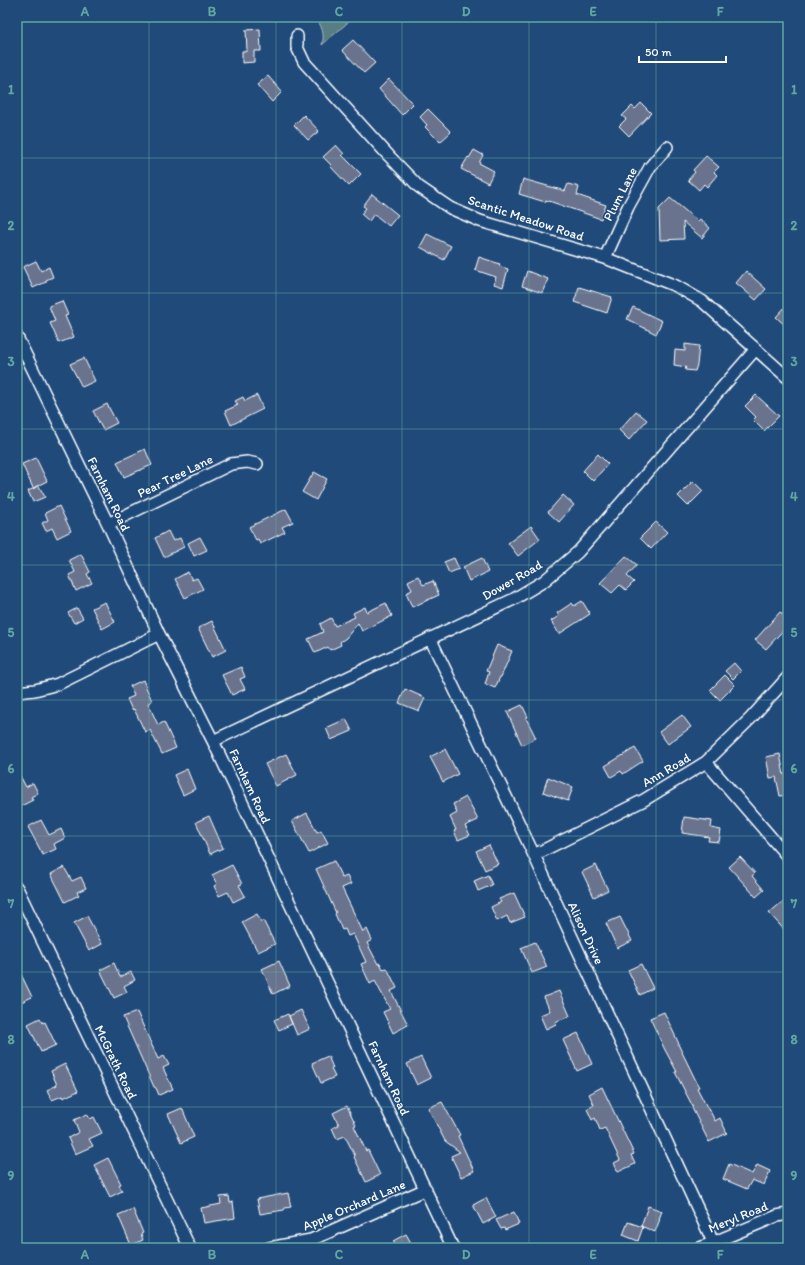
<svg xmlns="http://www.w3.org/2000/svg" width="805" height="1265" font-family="Itim,sans-serif">
  <rect width="100%" height="100%" fill="#1f4a7a"/>
  <filter id="ink" filterUnits="userSpaceOnUse"><feTurbulence type="fractalNoise" baseFrequency=".025" numOctaves="2"/><feDisplacementMap in="SourceGraphic" scale="8" xChannelSelector="R" yChannelSelector="G"/><feConvolveMatrix kernelMatrix="1 2 1 2 8 2 1 2 1" color-interpolation-filters="sRGB"/></filter>
  <g filter="url(#ink)">
    <path fill="#597d82" stroke="#acbec0" d="M315 17H354L322 45C325 34 322 26 315 17Z"/>
    <path fill="#6b738d" stroke="#fff" d="M260 29 261 51H254V62L242 63V51H247L246 30Z
      M353 40 375 63 364 73 342 50Z
      M268 76 282 92 272 102 257 85Z
      M389 79 413 104 402 115 379 89Z
      M641 103 651 113 629 136 619 126 626 119 622 116 632 106 635 109Z
      M428 109 451 132 440 142 425 127 427 125 420 117Z
      M304 115 319 131 308 140 294 125Z
      M336 145 344 154 342 155 361 174 349 186 330 166 331 165 323 157Z
      M474 150 483 155 479 163 494 171 488 183 461 169 468 157 469 158Z
      M706 156 719 167 714 172 717 175 707 187 704 184 699 190 688 180 695 172 693 170Z
      M523 179 565 191 568 184 579 187 577 195 606 205 601 219 546 200 545 202 519 194Z
      M372 194 398 215 389 226 374 214 369 221 361 214 366 208 363 206Z
      M670 198 698 221 700 219 710 228 702 238 683 222 684 239 660 240 659 209Z
      M427 234 451 246 444 260 420 247Z
      M479 257 500 264 499 266 508 269 503 287 494 284 496 277 475 270Z
      M36 261 41 271 49 267 53 277 46 280V282L33 288 23 267Z
      M527 271 548 279 542 293 522 286Z
      M746 271 766 289 756 300 736 283Z
      M579 287 612 297 607 313 574 302Z
      M62 301 68 315 65 316 74 337 59 343 50 323 55 321 49 306Z
      M788 304V328L776 317Z
      M633 307 662 321 656 334 627 319Z
      M685 344 699 346 697 365 695 371 685 370 686 367 674 365 675 350 685 351Z
      M84 358 95 381 82 387 70 364Z
      M257 395 263 409 231 425 225 411 238 405 235 401 243 397 245 401Z
      M756 395 779 416 764 431 753 420 756 417 745 406Z
      M107 404 117 423 103 430 93 411Z
      M636 411 647 420 629 440 619 430Z
      M145 449 152 465 124 477 117 462Z
      M598 454 608 464 593 481 583 471Z
      M36 458 47 481 33 488 22 464Z
      M314 472 327 479 316 500 302 492Z
      M693 481 703 491 688 506 678 496Z
      M39 486 45 497 33 502 28 491Z
      M563 495 574 505 559 522 548 512Z
      M59 506 71 531 57 538 52 528 46 531 42 523 48 520 45 513Z
      M286 509 293 522 282 527 285 532 260 544 258 539 256 540 249 527Z
      M656 522 667 532 651 549 640 538Z
      M531 526 540 539 518 556 508 543Z
      M168 531 173 541 180 538 184 547 164 557 155 538Z
      M200 537 207 550 194 556 188 543Z
      M81 554 90 572 87 574 92 583 76 591 69 575 75 572 69 560Z
      M626 556 637 565 627 576 634 582 626 590 620 585 612 593 600 583Z
      M454 558 459 569 449 573 444 562Z
      M482 558 488 572 469 581 463 567Z
      M188 572 192 580 197 578 203 589 185 598 175 579Z
      M418 576 423 585 433 581 439 595 412 607 406 593 412 590 408 581Z
      M582 601 590 614 559 634 551 621 559 616 557 613 572 603 574 606Z
      M105 602 115 622 102 629 92 608Z
      M386 603 392 616 362 631 358 623 346 638 340 642 341 645 330 650 328 647 315 653 308 639 323 632 320 624 331 618 335 626 355 617 353 613 365 607 367 612Z
      M77 608 83 618 74 623 68 613Z
      M780 612 788 618V625L766 649 755 640Z
      M212 621 226 650 212 657 198 628Z
      M497 645 512 651 501 677H500L495 688 485 684 489 672 486 671Z
      M734 663 741 671 733 679 725 671Z
      M241 667 245 677 240 679 245 689 232 695 222 675Z
      M725 675 735 685 720 700 710 690Z
      M143 680 152 701 148 703 158 725 164 722 176 748 162 754 150 730 145 732 134 709 132 710 127 699 134 696 130 686Z
      M405 689 425 698 419 711 399 703Z
      M522 705 528 717 526 718 536 738 522 745 507 712Z
      M682 715 691 727 668 744 659 732Z
      M346 719 352 731 331 740 326 728Z
      M635 748 643 761 623 774 621 771 611 777 605 766Z
      M445 749 458 774 443 782 430 757Z
      M286 754 297 775 276 786 265 764Z
      M780 754 784 775 788 774V795L780 796 776 777 770 778 766 757Z
      M187 769 195 789 183 795 174 775Z
      M17 770 26 787 33 783 38 793 31 797 33 800 17 808Z
      M548 777 573 787 568 801 543 792Z
      M466 797 478 820 465 826 470 835 458 840 454 831 456 830 450 817 457 813 453 804Z
      M307 813 317 832 321 830 328 843 309 853 292 821Z
      M209 816 223 848 210 854 196 822Z
      M684 817 712 821 711 828 721 830 719 842 708 841 709 837 682 833Z
      M41 820 49 835 61 829 65 838 54 844 56 849 43 855 28 827Z
      M489 845 498 864 485 870 476 851Z
      M740 857 755 873 752 876 764 890 756 897 729 867Z
      M334 861 342 878 347 876 351 884 342 888 363 932 367 929 372 940 367 943 378 964 380 963 383 969 387 968 397 988 391 991 408 1025 393 1033 383 1012 390 1009 375 981 370 984 361 964 366 962 353 934 348 936 345 929 342 930 335 914 336 913 316 869Z
      M232 865 242 884 239 885 245 896 233 902 228 892 219 896 214 886 217 884 212 875Z
      M596 865 608 890 594 897 582 872Z
      M64 867 72 881 81 877 86 888 77 892 79 895 65 902 51 874Z
      M488 875 492 885 478 891 474 881Z
      M514 893 525 917 510 923 507 916 497 921 491 907 501 902 499 899Z
      M782 902 788 910V934L769 913Z
      M257 914 261 922 263 920 275 944 258 952 242 922Z
      M87 916 102 944 89 951 74 923Z
      M620 917 632 941 617 948 606 923Z
      M535 942 547 967 532 973 521 948Z
      M279 961 290 986 273 994 262 969Z
      M114 963 120 977 131 972 135 980 124 986 127 992 114 998 100 970Z
      M641 964 653 988 640 995 628 970Z
      M17 966 32 997 17 1004Z
      M559 991 570 1016 555 1022 556 1024 546 1029 540 1015 550 1011 544 997Z
      M301 1010 310 1029 297 1035 289 1016Z
      M137 1012 158 1059 164 1056 169 1065 163 1068 173 1089 159 1095 156 1088 154 1087 123 1017Z
      M664 1012 679 1044H678L699 1087 697 1088 709 1111H710L715 1121 720 1118 727 1133 709 1142 692 1108 693 1107 675 1072H677L665 1050 650 1018Z
      M288 1014 292 1024 279 1030 274 1020Z
      M40 1018 43 1023 45 1022 56 1045 41 1052 28 1024Z
      M578 1033 592 1064 577 1071 563 1040Z
      M328 1056 333 1068 331 1069 335 1077 321 1083 312 1063Z
      M421 1057 431 1078 417 1085 407 1064Z
      M65 1064 78 1091 63 1098 62 1096 52 1100 47 1090 57 1085 51 1071Z
      M602 1087 634 1154 631 1155 635 1164 618 1172 614 1163 620 1160 605 1128 600 1130 595 1118 592 1120 587 1109 594 1105 589 1094Z
      M442 1102 460 1135 458 1136 474 1171 461 1177 451 1156 460 1152 445 1141 428 1108Z
      M347 1106 356 1125 354 1126 366 1151 368 1150 380 1175 366 1182 354 1157 355 1156 345 1136 337 1139 332 1128 339 1125 333 1113Z
      M182 1108 194 1137 181 1143 168 1114Z
      M87 1114 90 1119 94 1117 102 1133 89 1139 93 1146 75 1154 68 1138 79 1132 74 1120Z
      M108 1158 121 1184 119 1185 122 1191 110 1197 94 1165Z
      M729 1164 752 1174 757 1165 770 1171 764 1185 752 1180 747 1189 723 1179Z
      M288 1193 291 1207 285 1208 284 1210 260 1214 257 1199Z
      M229 1196 230 1203 233 1202 235 1218 204 1223 201 1208 221 1204 220 1197Z
      M486 1198 496 1217 483 1224 473 1205Z
      M648 1206 662 1211 659 1219H660L655 1232 641 1226Z
      M133 1209 143 1233 141 1234 143 1240 131 1245 118 1215Z
      M514 1212 519 1224 505 1230 504 1228 501 1229 496 1220Z
      M628 1222 643 1227 638 1241 623 1235Z
      M406 1234 414 1248H397L393 1241Z"/>
    <g fill="none" stroke-linecap="round" stroke-linejoin="round">
      <defs>
        <path id="minor" d="M297 36V47L304 62 389 156 419 187 450 208 480 221 605 258 676 286 702 301 788 378
          M605 258 628 207 650 167 667 147
          M17 337 108 524 159 634 213 741 453 1248
          M108 524 231 464 247 462 257 464
          M430 638 534 855 713 1242
          M17 692 35 690 58 684 159 634
          M213 741 514 599 544 581 578 552 755 350
          M706 762 788 857
          M534 855 644 800 706 762 751 718 788 677
          M17 888 190 1248
          M269 1248 311 1240 426 1189
          M700 1248 777 1216 788 1214"/>
      </defs>
      <use href="#minor" stroke="#fff" stroke-width="14"/>
      <use href="#minor" stroke="#1f4a7a" stroke-width="11"/>
    </g>
  </g>
  <path fill="none" stroke="#63a6a1" stroke-width="1" stroke-opacity="0.55" d="M149 17V1248M276 17V1248M402 17V1248M529 17V1248M656 17V1248M17 158H788M17 293H788M17 429H788M17 565H788M17 700H788M17 836H788M17 972H788M17 1107H788"/>
  <g text-anchor="middle" dominant-baseline="central" stroke-width="3.5" stroke-linejoin="round" paint-order="stroke">
    <g font-size="13" fill="#fff" stroke="#1f4a7a">
      <text transform="translate(620 194) rotate(-63)">Plum Lane</text>
      <text transform="translate(526 218) rotate(18)">Scantic Meadow Road</text>
      <text transform="translate(175 476) rotate(-26)">Pear Tree Lane</text>
      <text transform="translate(109 494) rotate(64)">Farnham Road</text>
      <text transform="translate(512 580) rotate(-30)">Dower Road</text>
      <text transform="translate(666 770) rotate(-31)">Ann Road</text>
      <text transform="translate(250 786) rotate(65)">Farnham Road</text>
      <text transform="translate(586 933) rotate(65)">Alison Drive</text>
      <text transform="translate(116 1062) rotate(64)">McGrath Road</text>
      <text transform="translate(389 1078) rotate(65)">Farnham Road</text>
      <text transform="translate(354 1205) rotate(-23)">Apple Orchard Lane</text>
      <text transform="translate(738 1217) rotate(-22)">Meryl Road</text>
    </g>
  </g>
  <rect width="805" height="1265" fill="none" stroke="#1f4a7a" stroke-width="44"/>
  <path d="M639 56v6h87v-6" fill="none" stroke="#ffffff" stroke-width="2"/>
  <text x="645" y="56" font-size="12" fill="#ffffff" stroke="#1f4a7a" stroke-width="3" paint-order="stroke">50 m</text>
  <rect x="22" y="22" width="761" height="1221" fill="none" stroke="#63a6a1" stroke-width="1.5"/>
  <g font-size="13" text-anchor="middle" font-weight="bold" fill="#63a6a1">
    <text x="85" y="16">A</text>
    <text x="212" y="16">B</text>
    <text x="339" y="16">C</text>
    <text x="466" y="16">D</text>
    <text x="593" y="16">E</text>
    <text x="720" y="16">F</text>
    <text x="11" y="94">1</text>
    <text x="794" y="94">1</text>
    <text x="11" y="230">2</text>
    <text x="794" y="230">2</text>
    <text x="11" y="366">3</text>
    <text x="794" y="366">3</text>
    <text x="11" y="501">4</text>
    <text x="794" y="501">4</text>
    <text x="11" y="637">5</text>
    <text x="794" y="637">5</text>
    <text x="11" y="773">6</text>
    <text x="794" y="773">6</text>
    <text x="11" y="908">7</text>
    <text x="794" y="908">7</text>
    <text x="11" y="1044">8</text>
    <text x="794" y="1044">8</text>
    <text x="11" y="1180">9</text>
    <text x="794" y="1180">9</text>
    <text x="85" y="1259">A</text>
    <text x="212" y="1259">B</text>
    <text x="339" y="1259">C</text>
    <text x="466" y="1259">D</text>
    <text x="593" y="1259">E</text>
    <text x="720" y="1259">F</text>
  </g>
</svg>
